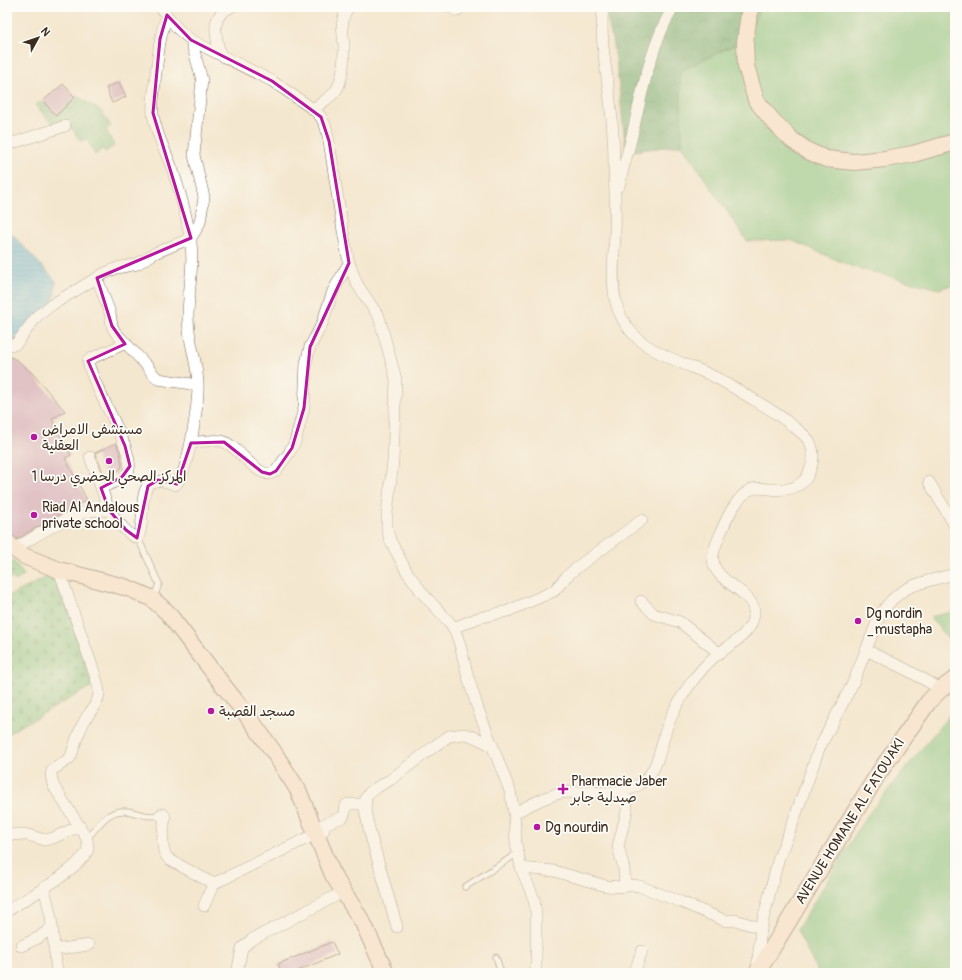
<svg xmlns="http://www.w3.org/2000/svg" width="962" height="980" font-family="Pangolin,'Playpen Sans Arabic',sans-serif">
  <defs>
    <pattern id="forest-crowns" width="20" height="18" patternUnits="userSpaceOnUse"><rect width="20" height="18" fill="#67aa6f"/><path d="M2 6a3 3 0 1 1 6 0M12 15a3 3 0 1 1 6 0" fill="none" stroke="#568b5b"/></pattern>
    <pattern id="cemetery-stones" width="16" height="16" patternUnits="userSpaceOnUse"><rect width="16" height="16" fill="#7fc581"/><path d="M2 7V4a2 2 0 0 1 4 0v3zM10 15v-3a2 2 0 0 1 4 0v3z" fill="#69a069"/></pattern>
    <pattern id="garden-furrows" width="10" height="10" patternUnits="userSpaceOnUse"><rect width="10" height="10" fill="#7fc581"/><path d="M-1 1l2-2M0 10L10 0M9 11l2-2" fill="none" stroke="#69a069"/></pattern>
    <pattern id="water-rules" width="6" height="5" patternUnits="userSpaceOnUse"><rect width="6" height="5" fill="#5bb4d8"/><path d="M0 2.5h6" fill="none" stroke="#4c93af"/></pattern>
  </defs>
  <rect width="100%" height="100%" fill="#fdfcf7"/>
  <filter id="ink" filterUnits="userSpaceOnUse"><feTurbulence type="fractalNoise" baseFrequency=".025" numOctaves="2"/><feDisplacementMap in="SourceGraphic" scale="8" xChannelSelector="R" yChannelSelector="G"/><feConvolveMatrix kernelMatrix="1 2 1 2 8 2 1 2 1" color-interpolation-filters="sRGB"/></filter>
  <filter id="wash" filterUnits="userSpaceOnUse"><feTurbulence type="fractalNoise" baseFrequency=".012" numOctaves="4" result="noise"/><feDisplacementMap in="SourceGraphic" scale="16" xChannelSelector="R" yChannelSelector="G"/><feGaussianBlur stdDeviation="0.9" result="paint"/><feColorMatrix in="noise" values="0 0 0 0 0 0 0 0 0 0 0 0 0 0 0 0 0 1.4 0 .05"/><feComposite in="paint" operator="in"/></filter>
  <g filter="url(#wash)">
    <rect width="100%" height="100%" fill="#f4e7cf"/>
    <path fill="#7fc581" stroke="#5d7850" d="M761 7H955V284L939 289 853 267 791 240 747 241 682 145 680 71 744 40Z
      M955 611V639H948L930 617Z
      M955 708V973H818L797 930 866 817Z"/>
    <path fill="url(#forest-crowns)" stroke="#516a46" d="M610 7H761L744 40 680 71 682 145 626 152 616 59 607 16Z"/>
    <path fill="url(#cemetery-stones)" stroke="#5d7850" d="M13 560 24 575 16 581 12 578 7 581V562Z
      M57 572 92 686 7 734V597Z"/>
    <path fill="url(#garden-furrows)" stroke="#5d7850" d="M77 96 101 111 111 126 106 129 114 146 105 152 102 149 95 155 87 139 80 141 71 127 53 125 35 105 43 101 56 116Z"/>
    <path fill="url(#water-rules)" stroke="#4b6f7b" d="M7 229 56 281 53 304 13 345 7 341Z"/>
    <g id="blocks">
      <path fill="#ca95b8" d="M119 82 126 97 112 103 106 88Z
        M63 84 75 97 56 116 43 101Z
        M7 355 18 361 33 374 65 411 52 419 71 455 65 458 87 500 48 521 17 539 8 533 7 530Z
        M116 443 120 453 122 464 121 469 105 477 95 453Z
        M332 942 338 954 293 973H282L278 964Z"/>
    </g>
  </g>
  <g filter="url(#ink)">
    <use href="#blocks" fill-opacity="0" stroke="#7c6c5c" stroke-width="1"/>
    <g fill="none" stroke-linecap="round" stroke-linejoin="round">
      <defs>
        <path id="lane" d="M138 538 159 584 156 592 151 597
          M87 839C100 823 109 807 132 812 144 815 147 817 160 815
          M465 887 518 853
          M496 957 501 973"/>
        <path id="street" d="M160 7 178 29 191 40 272 81 313 109 321 117 326 127 329 141 343 231 349 263 357 284 379 317 396 379 393 461 387 513V529L390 540 407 572 424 595 451 624 456 633 460 645 468 677 478 709 510 791 514 813 516 843 521 868 534 899 536 914V973
          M449 7 457 11
          M220 54C216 36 209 16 231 7
          M313 109C321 103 332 97 337 89 343 79 344 57 344 46 343 32 339 19 349 7
          M7 142 13 143 65 126
          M619 186C622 172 626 158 630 144 641 98 649 49 673 7
          M97 278 110 313 112 326 115 332 147 366 152 373 158 379 198 385
          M7 344 13 345 16 344 37 316 53 304 105 273 117 268 137 264 155 253 191 238 197 228 200 222 204 197 194 155 202 80 191 40
          M191 443C200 442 213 439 222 441 237 445 254 474 270 474L276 471 289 453 295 442 304 408 306 363 310 347 322 324 333 291 349 263
          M929 482 955 526
          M101 488C110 484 122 480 128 472 139 456 90 383 88 361L92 358 126 343
          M109 510C115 518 128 537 138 538 149 517 130 466 175 485 188 478 199 400 198 383 197 361 188 340 188 318 188 291 195 263 190 236 186 214 180 192 173 171 166 152 156 135 153 114 152 103 154 92 155 81 158 58 159 37 167 15
          M14 549C38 535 63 517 91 511 97 510 103 510 109 510L90 457
          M641 601 654 614 680 622 719 653
          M453 628 478 618 508 611 554 591 567 576 580 565 642 520
          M866 650 907 670 941 689
          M514 813C529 806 544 796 561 793 585 789 625 799 644 781 660 766 661 743 668 724 674 710 682 696 690 684 697 675 704 666 713 658 727 646 752 635 754 614 756 590 711 583 713 557 713 550 717 542 720 535 725 521 737 495 752 489 757 487 763 489 769 489 787 491 804 489 810 470 814 461 814 451 810 442 805 434 796 429 789 423 776 412 761 404 746 395 733 387 720 379 706 373 687 365 667 358 649 347 633 337 621 321 616 303 611 284 614 254 615 234 616 212 615 189 614 166 614 141 612 116 609 92 605 63 600 36 603 7
          M160 815 163 814 165 816C164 829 158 851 170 860L214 884
          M8 835 24 834 45 840 53 838 80 826
          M521 868 554 871 606 886 622 887 632 885 639 886 681 902 726 921 735 920 761 928
          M625 886 624 869 618 846 627 811 626 789
          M44 887 51 917 57 973
          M204 906 212 887 217 882 324 830 322 825 343 817 345 812 346 805 348 804H365
          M7 911C30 896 75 873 88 850L87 839 83 832 53 785 51 775 52 770 69 759 71 756C75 743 79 730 86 718 91 711 98 703 99 694 99 686 96 679 94 672L59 570
          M397 927 370 833 365 810 366 798 370 792 374 789 390 780 436 745 449 736 464 734 472 736 493 746
          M21 946 38 938 52 927
          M54 950 89 945
          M757 970 761 928 779 857 791 828 819 749 853 683 879 617C898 584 921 583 955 574
          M237 973 242 948 251 940 343 892
          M634 973 642 951"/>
        <path id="secondary" d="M750 7 745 42 746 66 756 100 772 120 792 140 808 151 826 159 854 162 885 159 913 154 955 142
          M7 542 14 549 24 556 59 570 128 588 151 598 167 612 223 685 250 719 273 751 298 790 333 875 363 923 386 973
          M757 973 878 774 929 701 941 689 955 679"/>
      </defs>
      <use href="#lane" stroke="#7c6c5c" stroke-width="7"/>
      <use href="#street" stroke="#7c6c5c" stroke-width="12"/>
      <use href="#secondary" stroke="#7c6c5c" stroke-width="18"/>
      <use href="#lane" stroke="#fff" stroke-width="5.5"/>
      <use href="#street" stroke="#fff" stroke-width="11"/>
      <use href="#secondary" stroke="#fde4d1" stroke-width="16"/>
    </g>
  </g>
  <path d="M0 0H962V980H0ZM167 15 191 40 272 81 321 117 329 141 349 263 310 347 304 408 292 448 276 471 270 474 262 472 224 442 191 443 177 484 158 480 148 486 137 538 126 530 109 510 101 488 122 477 130 466 125 446 88 361 125 344 112 326 97 278 191 238 153 113 160 39Z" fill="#f4e7cf" fill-opacity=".55" fill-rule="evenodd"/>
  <path fill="none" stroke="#b5179e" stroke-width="3" stroke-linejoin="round" d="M167 15 191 40 272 81 321 117 329 141 349 263 310 347 304 408 292 448 276 471 270 474 262 472 224 442 191 443 177 484 158 480 148 486 137 538 126 530 109 510 101 488 122 477 130 466 125 446 88 361 125 344 112 326 97 278 191 238 153 113 160 39Z"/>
  <g fill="#b5179e" stroke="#fdfcf7" stroke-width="1.5">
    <circle cx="34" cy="437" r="4"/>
    <circle cx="109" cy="461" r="4"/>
    <circle cx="34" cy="515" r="4"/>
    <circle cx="858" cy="621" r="4"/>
    <circle cx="211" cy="711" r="4"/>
    <path d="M561 783h4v4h4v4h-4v4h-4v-4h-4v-4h4z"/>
    <circle cx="537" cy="827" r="4"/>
  </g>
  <g text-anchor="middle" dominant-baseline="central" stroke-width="3.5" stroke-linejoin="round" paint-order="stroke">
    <g font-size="14" fill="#3b2a1e" stroke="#fdfcf7" text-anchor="start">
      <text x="42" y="429">مستشفى الامراض<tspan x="42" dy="16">العقلية</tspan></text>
      <text x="109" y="476" text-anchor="middle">المركز الصحي الحضري درسا 1</text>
      <text x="42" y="507">Riad Al Andalous<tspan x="42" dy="16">private school</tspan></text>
      <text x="866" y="613">Dg nordin<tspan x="866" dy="16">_mustapha</tspan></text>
      <text x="219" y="711">مسجد القصبة</text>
      <text x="571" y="781">Pharmacie Jaber<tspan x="571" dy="16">صيدلية جابر</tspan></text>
      <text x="545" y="827">Dg nourdin</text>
    </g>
    <g font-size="14" fill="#3b2a1e" stroke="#fdfcf7">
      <text transform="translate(850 821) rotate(-58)">AVENUE HOMANE AL FATOUAKI</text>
    </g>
  </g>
  <rect width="962" height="980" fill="none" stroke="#fdfcf7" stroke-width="24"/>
  <g transform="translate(38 38) rotate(50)" stroke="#fdfcf7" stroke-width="3" paint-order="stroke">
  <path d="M0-3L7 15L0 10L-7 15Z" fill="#3b2a1e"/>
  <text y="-6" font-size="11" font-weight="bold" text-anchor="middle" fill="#3b2a1e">N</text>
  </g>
</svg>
